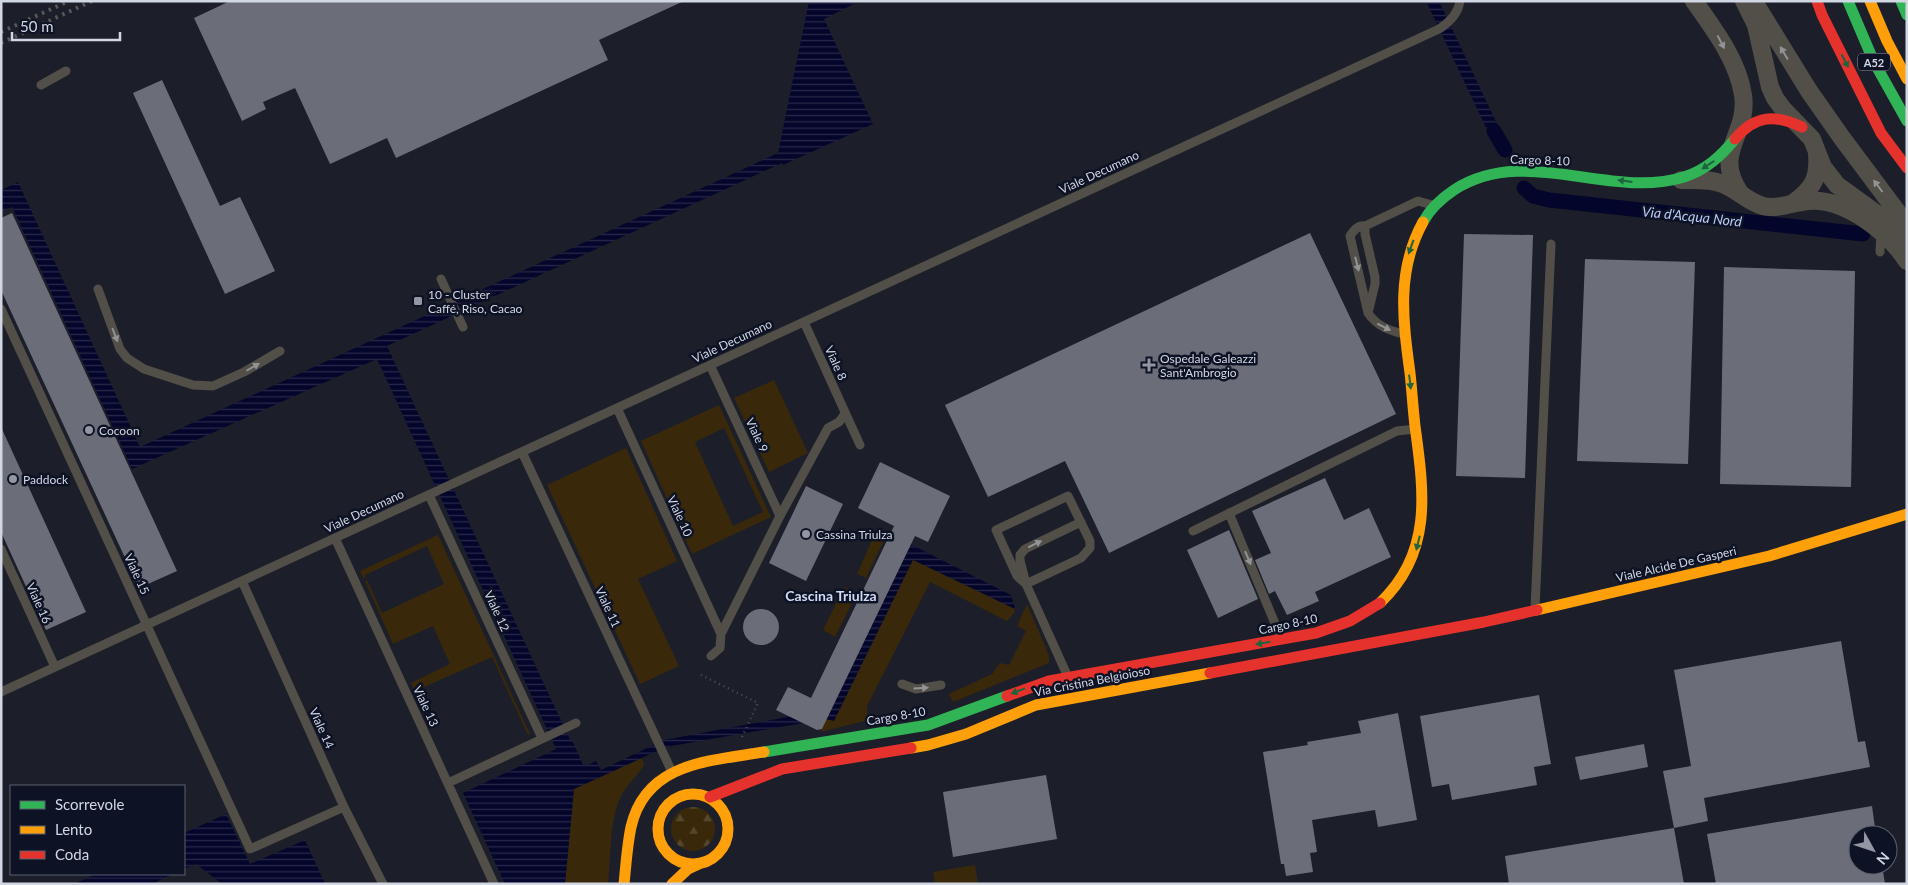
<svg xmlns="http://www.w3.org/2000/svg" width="1908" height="885" font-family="Lato,sans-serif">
  <defs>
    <pattern id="forest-firs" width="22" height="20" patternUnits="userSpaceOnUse" patternTransform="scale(1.25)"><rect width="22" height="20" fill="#39290a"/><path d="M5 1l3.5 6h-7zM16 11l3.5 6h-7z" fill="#55472e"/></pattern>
    <pattern id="water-rules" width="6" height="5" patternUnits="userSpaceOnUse" patternTransform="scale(1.25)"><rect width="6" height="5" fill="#04052a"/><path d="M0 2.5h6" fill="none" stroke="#282949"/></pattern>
  </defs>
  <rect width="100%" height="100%" fill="#1c1f29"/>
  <path fill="#39290a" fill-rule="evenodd" d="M774 380 808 453 769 472 734 398Z
    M719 405 771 517 692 554 641 441ZM724 428 763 512 733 526 695 442Z
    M626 448 677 561 638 579 679 666 640 684 547 485Z
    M877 529 887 534 866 578 857 574Z
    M438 535 530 734 528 735 492 657 415 691 411 683 450 664 433 626 393 644 365 581 367 580 382 613 444 584 427 546 365 575 366 577 363 578 360 571Z
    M913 559 1015 609 1014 613 1007 621 930 582 867 706 868 720 821 732 826 719 834 721Z
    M844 587 857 593 835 637 823 630Z
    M1027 604 1049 655V663L953 702 949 694 992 674 1000 663 1009 665 1026 631 1017 626Z
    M642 758 644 765C638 776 627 784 621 796 609 822 611 856 608 884H565L574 789Z
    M975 865 978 884H935L933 872Z"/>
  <path fill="url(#forest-firs)" d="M671 829a22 22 0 1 1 44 0a22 22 0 1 1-44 0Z"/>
  <path fill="url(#water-rules)" d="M809 1H860L824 19 873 124 783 165 782 163 387 346 571 742H573L584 767 596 761 601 770 664 740 830 709 910 544 1011 595 1015 609 913 560 834 721 826 719 666 747 574 789 565 884H505L463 793 556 749 377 359 132 469 12 207 1 211V190L18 182 140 447 778 153Z
    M1426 1H1439L1497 124 1492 126 1494 131 1489 134Z
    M226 814 250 864 305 840 325 884H222L196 864 184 869V833Z
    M96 874H173L152 884H74Z"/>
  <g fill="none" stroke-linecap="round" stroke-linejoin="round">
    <path stroke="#04052a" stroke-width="15" d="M1494 131 1505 150
      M1524 188 1533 196 1549 200 1863 234"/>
  </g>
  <path fill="#6b6e78" d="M230 1H684L599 40 608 60 396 158 387 138 330 164 295 88 263 102 266 109 242 121 194 18Z
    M162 80 220 206 240 197 275 271 225 294 133 93Z
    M12 213 177 571 139 588 1 290V218Z
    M1310 233 1396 414 1109 553 1065 461 988 497 945 405Z
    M1464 234 1533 235 1525 478 1456 476Z
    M1585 259 1695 262 1688 464 1577 461Z
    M1724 267 1855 271 1851 487 1720 484Z
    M1 427 86 612 46 630 1 532Z
    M880 462 950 496 928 542 915 536 822 729 817 730 776 710 788 687 811 698 894 526 858 508Z
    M1325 478 1344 520 1369 508 1391 557 1315 592 1319 601 1287 615 1275 591 1269 594 1255 560 1271 553 1252 511Z
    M806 486 843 504 806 581 769 563Z
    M1229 530 1258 599 1218 618 1187 550Z
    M743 627a18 18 0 1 1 36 0a18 18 0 1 1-36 0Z
    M1841 641 1858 742 1865 741 1870 767 1704 798 1708 821 1674 828 1663 771 1691 766 1674 670Z
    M1539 695 1551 764 1534 767 1537 785 1452 800 1449 784 1432 787 1420 716Z
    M1398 713 1417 820 1378 827 1375 810 1312 820 1317 852 1310 853 1313 872 1286 876 1284 864H1281L1263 752 1308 745 1307 742 1361 733 1358 721Z
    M1644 744 1648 767 1580 780 1575 757Z
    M1046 775 1057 839 953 857 943 792Z
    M1872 806 1876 835H1858V865H1882L1885 884H1716L1707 834Z
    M1674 828 1684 884H1509L1505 856Z"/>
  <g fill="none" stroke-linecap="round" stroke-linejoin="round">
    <path stroke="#504f4f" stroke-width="2.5" stroke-dasharray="1 4" stroke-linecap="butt" d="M701 675 758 703 742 737"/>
    <path stroke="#524f49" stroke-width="9" d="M41 85 66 71
      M1365 226V234L1375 277V284L1369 309
      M1880 252 1881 231
      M441 279 463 327
      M98 289 120 349 127 358 144 369 193 385 213 386 244 372 280 351
      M1 309 250 849 344 807
      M804 322 860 445
      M1403 334C1388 330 1377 326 1368 313L1350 236C1354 230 1358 225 1365 226L1418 201 1432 205
      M710 365 780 516
      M617 408 721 634
      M522 452 672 772
      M429 495 542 738
      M1068 496 1090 541V548L1081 558 1026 584 1017 576 996 530Z
      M1229 513 1281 638
      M1193 531 1397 431 1416 429
      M335 538 494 884
      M1 549 55 667
      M242 581 344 807 383 884
      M1535 609 1551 244
      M711 656 720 648 721 634 780 516 828 428 839 422 845 414
      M1068 677 1026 584 1020 560V555L1025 549 1081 522
      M902 684 916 689 941 685
      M1 692 1439 29C1450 22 1458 14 1460 1
      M448 783 576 723"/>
    <path stroke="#524f49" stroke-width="18" d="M1694 1C1714 29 1738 61 1743 95 1749 136 1712 151 1740 193
      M1744 1 1756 25 1770 87 1775 98 1783 109 1812 139 1823 167 1837 185 1892 225 1907 239
      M1756 5 1809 91 1842 138 1907 225
      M1681 180C1695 180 1710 179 1723 184 1738 190 1748 202 1763 206 1778 210 1793 202 1809 201 1845 198 1888 232 1907 261
      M1793 203C1813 189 1819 178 1817 154"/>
    <path stroke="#30b455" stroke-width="11" d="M1848 1 1874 62 1907 121
      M1901 1 1907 15
      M1423 222C1430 209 1442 198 1454 190 1525 144 1609 200 1684 177 1706 170 1721 156 1735 139
      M764 752 928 725 1007 696"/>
    <path stroke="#ff9f0a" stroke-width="11" d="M1870 1 1887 41 1907 79
      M1380 603C1433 553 1424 492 1415 426 1413 409 1412 391 1410 373 1403 321 1396 271 1423 222
      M1537 610 1769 556 1907 514
      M911 748 928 745 966 734 1036 705 1210 673
      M658 829a35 35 0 1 1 70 0a35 35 0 1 1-70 0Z
      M624 884C626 865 627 846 631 827 646 762 710 761 764 752
      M672 884 688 869 701 863"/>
    <path stroke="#e5322d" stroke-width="11" d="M1817 1 1822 15 1881 133 1907 168
      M1735 139C1755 115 1775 114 1802 127
      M1210 673 1484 622 1537 610
      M1007 696 1049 681 1316 633 1350 621 1380 603
      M710 797 782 769 911 748"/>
    <path stroke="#585859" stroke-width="4" stroke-dasharray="2.5 5" stroke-linecap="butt" d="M1 32 69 1
      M1 43 92 1"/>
  </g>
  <defs><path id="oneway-solid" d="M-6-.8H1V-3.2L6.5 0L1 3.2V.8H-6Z" transform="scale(1.25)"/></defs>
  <g fill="#929396">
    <use href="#oneway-solid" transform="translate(1721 42) rotate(62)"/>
    <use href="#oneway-solid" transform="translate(1784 53) rotate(-121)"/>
    <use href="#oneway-solid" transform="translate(1878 186) rotate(-127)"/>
    <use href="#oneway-solid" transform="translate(1357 264) rotate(76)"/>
    <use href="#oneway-solid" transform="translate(1384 327) rotate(27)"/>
    <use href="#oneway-solid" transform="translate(115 335) rotate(69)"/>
    <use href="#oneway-solid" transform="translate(253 367) rotate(-30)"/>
    <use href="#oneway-solid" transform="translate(1035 544) rotate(-26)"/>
    <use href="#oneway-solid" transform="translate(1248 558) rotate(67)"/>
    <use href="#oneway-solid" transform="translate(921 688) rotate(-4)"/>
  </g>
  <g fill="#1e643d">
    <use href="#oneway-solid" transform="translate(1845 61) rotate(63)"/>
    <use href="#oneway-solid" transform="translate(1708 165) rotate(147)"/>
    <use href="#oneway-solid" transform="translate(1625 181) rotate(-173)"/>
    <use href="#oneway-solid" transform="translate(1411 247) rotate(110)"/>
    <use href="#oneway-solid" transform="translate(1410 382) rotate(83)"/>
    <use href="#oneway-solid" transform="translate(1418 543) rotate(104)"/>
    <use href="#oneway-solid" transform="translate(1263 643) rotate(170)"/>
    <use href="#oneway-solid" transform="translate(1018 691) rotate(159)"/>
  </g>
  <g fill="#9297a3" stroke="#0d1325" stroke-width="2">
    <rect x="413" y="296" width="10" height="10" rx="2.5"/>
    <path d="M1146.5 357.5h5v5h5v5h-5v5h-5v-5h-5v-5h5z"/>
    <circle cx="89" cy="430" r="5"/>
    <circle cx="13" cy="479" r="5"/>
    <circle cx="806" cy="534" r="5"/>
  </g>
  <g text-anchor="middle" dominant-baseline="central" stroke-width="5" stroke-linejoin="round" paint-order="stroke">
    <rect fill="#0d1325" stroke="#979cab" stroke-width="1" x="1858" y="53.5" width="32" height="17" rx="4"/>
    <g font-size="11" font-weight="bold" fill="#d2d7e4">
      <text x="1874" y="62">A52</text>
    </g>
    <g font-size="12" fill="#d2d7e4" stroke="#0d1325">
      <text transform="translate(1540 160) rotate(2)">Cargo 8-10</text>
      <text transform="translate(1099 172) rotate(-25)">Viale Decumano</text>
      <text transform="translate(732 341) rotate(-25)">Viale Decumano</text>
      <text transform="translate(836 363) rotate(66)">Viale 8</text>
      <text transform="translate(757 435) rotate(65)">Viale 9</text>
      <text transform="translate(364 511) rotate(-25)">Viale Decumano</text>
      <text transform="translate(680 516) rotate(65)">Viale 10</text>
      <text transform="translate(1676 564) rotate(-13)">Viale Alcide De Gasperi</text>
      <text transform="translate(137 574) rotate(65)">Viale 15</text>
      <text transform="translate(39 603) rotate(66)">Viale 16</text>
      <text transform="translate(608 607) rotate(65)">Viale 11</text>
      <text transform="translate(497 611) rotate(65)">Viale 12</text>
      <text transform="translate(1288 624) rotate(-12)">Cargo 8-10</text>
      <text transform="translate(1092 681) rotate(-11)">Via Cristina Belgioioso</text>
      <text transform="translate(426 706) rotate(65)">Viale 13</text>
      <text transform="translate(896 716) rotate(-10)">Cargo 8-10</text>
      <text transform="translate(322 728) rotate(66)">Viale 14</text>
    </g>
    <g font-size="12" fill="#d2d7e4" stroke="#0d1325" text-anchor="start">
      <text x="428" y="294">10 - Cluster<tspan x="428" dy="14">Caffé, Riso, Cacao</tspan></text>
      <text x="1160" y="358">Ospedale Galeazzi<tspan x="1160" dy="14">Sant'Ambrogio</tspan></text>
      <text x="99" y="430">Cocoon</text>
      <text x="23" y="479">Paddock</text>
      <text x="816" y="534">Cassina Triulza</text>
    </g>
    <g font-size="14" font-style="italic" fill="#b9caf8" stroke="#0d1325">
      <text transform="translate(1692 216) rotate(6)">Via d'Acqua Nord</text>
    </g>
    <g font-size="14" font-weight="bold" fill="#d0daf4" stroke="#0d1325">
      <text x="831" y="595">Cascina Triulza</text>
    </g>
  </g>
  <rect width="1908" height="885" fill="none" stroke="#d2d7e4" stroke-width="5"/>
  <rect x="10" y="785" width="175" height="90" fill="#0d1325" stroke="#5c6171"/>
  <rect x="20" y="801" width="25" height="8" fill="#30b455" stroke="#5c6171"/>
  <text x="55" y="810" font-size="15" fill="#d2d7e4">Scorrevole</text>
  <rect x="20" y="826" width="25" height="8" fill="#ff9f0a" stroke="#5c6171"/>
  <text x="55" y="835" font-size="15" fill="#d2d7e4">Lento</text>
  <rect x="20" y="851" width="25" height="8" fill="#e5322d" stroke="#5c6171"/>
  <text x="55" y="860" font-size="15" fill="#d2d7e4">Coda</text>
  <g transform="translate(1873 850) rotate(130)"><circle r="24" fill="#0d1325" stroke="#5c6171"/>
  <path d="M0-4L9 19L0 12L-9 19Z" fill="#9297a3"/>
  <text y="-8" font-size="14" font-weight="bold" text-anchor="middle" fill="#d2d7e4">N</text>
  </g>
  <path d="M12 32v8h108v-8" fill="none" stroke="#d2d7e4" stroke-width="2.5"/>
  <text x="20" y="32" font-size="15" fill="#d2d7e4" stroke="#0d1325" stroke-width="4" paint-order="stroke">50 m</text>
</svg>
